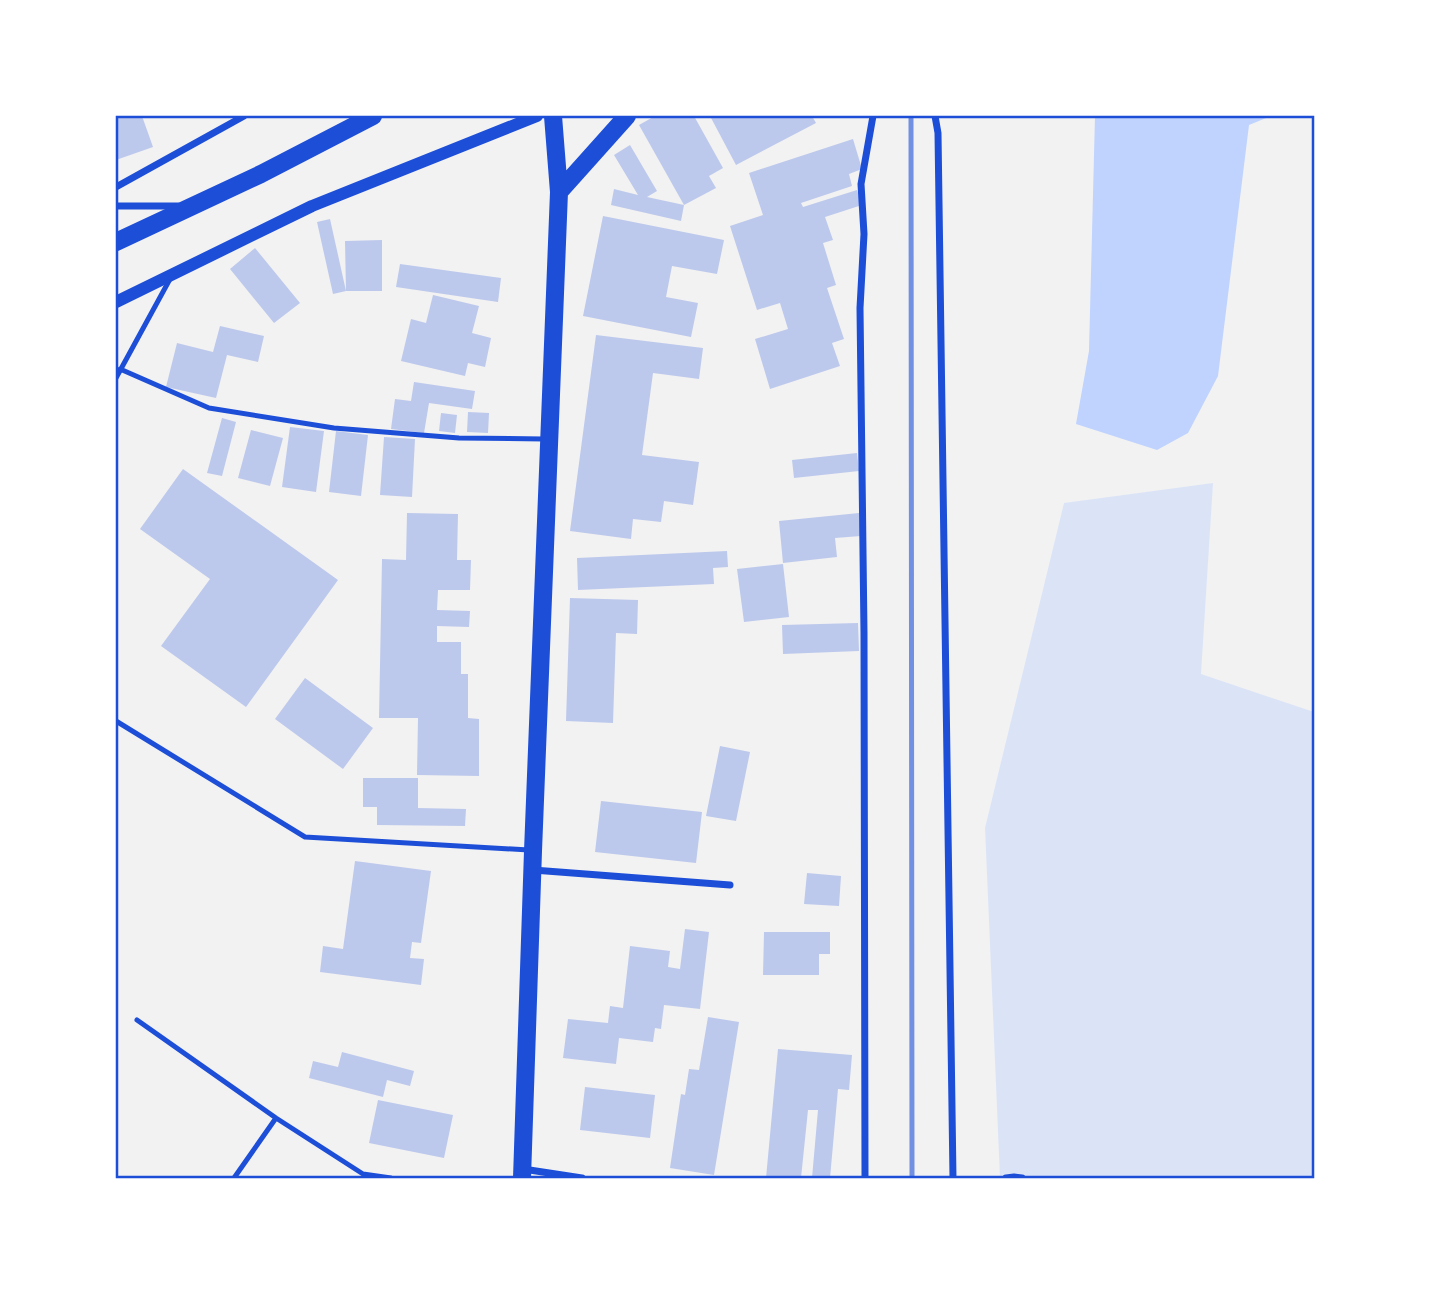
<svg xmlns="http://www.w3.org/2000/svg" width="1430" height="1294" font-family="'Source Sans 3',sans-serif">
  <rect width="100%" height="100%" fill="#f2f2f2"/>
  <path fill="#dbe4f7" d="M1213 483 1201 674 1314 712V1178H1000L985 828 1064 503Z"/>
  <path fill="#bfd3fe" d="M1095 116H1271L1249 125 1218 376 1188 433 1157 450 1076 424 1089 351Z"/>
  <path fill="#bdc9ec" d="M116 116H142L153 147 116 160Z
    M655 116H694L723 168 709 176 716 188 684 205 639 125Z
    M710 116H812L816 123 736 165Z
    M853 139 862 169 849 174 852 186 801 203 803 207 857 190 862 205 825 217 833 240 823 243 836 285 827 288 844 339 832 343 840 366 770 389 755 339 788 329 780 303 757 310 730 226 763 215 749 173Z
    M630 145 657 191 647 197 684 205 681 221 611 205 614 189 638 195 614 155Z
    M603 216 724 240 717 274 672 266 666 297 698 303 691 337 583 316Z
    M330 219 346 291 345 241 382 240V291H346L333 294 317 222Z
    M255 248 300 303 274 323 230 269Z
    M400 264 501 278 498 302 396 287Z
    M433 295 479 306 472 333 491 338 485 367 468 363 465 376 401 361 411 319 426 323Z
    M220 326 264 336 258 362 227 355 216 398 166 387 177 343 213 352Z
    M596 335 703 348 699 379 653 373 642 455 699 462 693 505 664 501 661 522 633 519 631 539 570 531Z
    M414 382 475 391 472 409 429 403 424 433 391 429 395 399 411 401Z
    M468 412 489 413 488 433 467 432Z
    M441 413 457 415 455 433 439 431Z
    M222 418 236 422 222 476 207 473Z
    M290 427 324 431 316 492 282 487Z
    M251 430 283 438 270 486 238 478Z
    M336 431 368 435 361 496 329 492Z
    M384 437 415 439 412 497 380 495Z
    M857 453 859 471 794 478 792 460Z
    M183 469 338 580 246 707 161 646 210 579 140 529Z
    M407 513 458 514 457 560H471L470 590H438L437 610 470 611 469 627 437 626V642H461V674H468V718L479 719V776L417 775 418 718H379L382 559 406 560Z
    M859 513 861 536 835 538 837 557 783 563 779 521Z
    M727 551 728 567 713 568 714 584 578 590 577 558Z
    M783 564 789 617 744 622 737 569Z
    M570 598 638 600 637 634 616 633 613 723 566 721Z
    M858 623 859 651 783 654 782 625Z
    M305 678 373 728 343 769 275 719Z
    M720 746 750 752 736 821 706 816Z
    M363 778H418V808L466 809 465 826 377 825V807H363Z
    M601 801 702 812 696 863 595 852Z
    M355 861 431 871 421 943 412 942 410 958 424 959 421 985 320 972 323 946 343 949Z
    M807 873 841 876 839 906 804 904Z
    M685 929 709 932 700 1009 664 1005 661 1029 655 1028 653 1042 619 1038 616 1064 563 1058 568 1019 608 1023 610 1006 623 1008 630 946 670 951 668 967 680 969Z
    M764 932H830V954H819V975H763Z
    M708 1017 739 1022 714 1175 670 1168 681 1094 685 1095 689 1069 699 1070Z
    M778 1049 852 1055 849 1090 838 1089 830 1178H812L818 1110H808L801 1178H766Z
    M342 1052 414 1071 410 1086 387 1080 383 1097 309 1078 313 1061 338 1067Z
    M585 1087 655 1095 650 1138 580 1130Z
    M378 1100 453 1115 444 1158 369 1143Z"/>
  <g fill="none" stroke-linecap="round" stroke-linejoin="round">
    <path stroke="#1d4ed8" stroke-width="5" d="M120 369 209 408 334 428 459 438 544 439
      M116 378 170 279
      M116 721 305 837 529 850
      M137 1020 276 1118 363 1174 391 1178
      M234 1178 276 1118"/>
    <path stroke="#1d4ed8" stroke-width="7" d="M935 116 938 133 953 1178
      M116 187 244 116
      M116 206H178
      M533 870 730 885
      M523 1169 582 1178
      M865 1178 864 633 860 308 864 234 861 184 873 116
      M1006 1178 1014 1177 1022 1178"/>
    <path stroke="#1d4ed8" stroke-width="12" d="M116 302 312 206 537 116"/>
    <path stroke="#1d4ed8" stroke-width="18" d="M559 192 627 116
      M116 242 261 174 373 116
      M522 1178 533 851 559 192 553 116"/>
    <path stroke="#7290e2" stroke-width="5" d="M911 116 912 1178"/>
  </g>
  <rect width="1430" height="1294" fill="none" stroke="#ffffff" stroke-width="234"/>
  <rect x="117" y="117" width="1196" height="1060" fill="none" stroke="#1d4ed8" stroke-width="2.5"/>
</svg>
